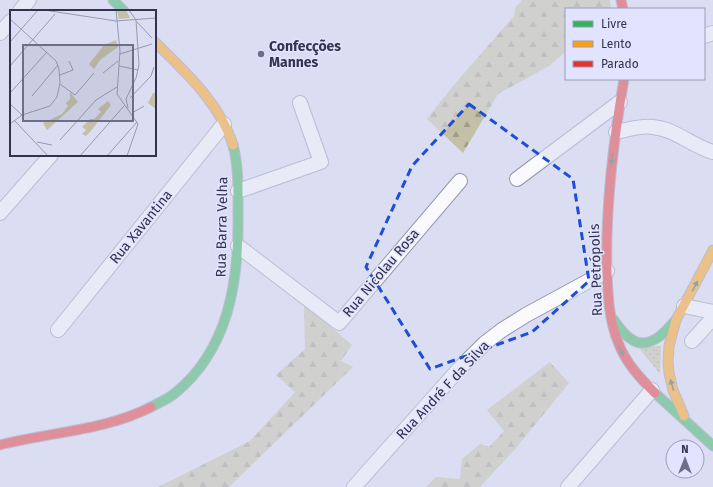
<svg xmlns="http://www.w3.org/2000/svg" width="713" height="487" font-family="'Fira Sans',sans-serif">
  <defs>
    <pattern id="grass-dots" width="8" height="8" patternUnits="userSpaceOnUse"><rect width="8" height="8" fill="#c4c0a5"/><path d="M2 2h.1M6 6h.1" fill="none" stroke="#a09d89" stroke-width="1.8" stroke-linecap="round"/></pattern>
    <pattern id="forest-firs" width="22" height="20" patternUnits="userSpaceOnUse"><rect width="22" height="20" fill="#c4c0a5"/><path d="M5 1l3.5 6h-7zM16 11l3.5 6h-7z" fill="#a09d89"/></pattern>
  </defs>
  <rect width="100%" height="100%" fill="#dbddf3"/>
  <path fill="url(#grass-dots)" d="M661 346 660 374 638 347Z"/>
  <path fill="url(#forest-firs)" d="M521 0H610L611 9H566V51L549 66 498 94 463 153 427 119 453 86 514 16 516 6 521 2Z
    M304 304 352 345 341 361 353 367 229 487H158L250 441 295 392 276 375 305 349Z
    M550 362 569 383 516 448 480 487H426L436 477 460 479 462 459 480 444 489 447 504 431 487 410Z"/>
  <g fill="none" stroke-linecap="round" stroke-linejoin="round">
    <defs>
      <path id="street" d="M20 11 29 0
        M0 33 11 21
        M704 36 713 33
        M616 132C627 130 641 125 653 127 675 129 692 146 713 152
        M517 179 620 102
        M238 191 321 162 300 103
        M0 213 51 155
        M238 246 339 323 460 181
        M684 306 713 312
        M58 330 224 124
        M692 341 713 318
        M354 487 459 369 485 343 502 330 526 315 607 271
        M568 487 652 390"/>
      <path id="fast" d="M113 0 124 11
        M614 320C626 338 639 352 660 336 666 331 671 325 676 320
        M655 393 713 446
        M151 407C158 403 168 399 174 394 229 350 239 281 238 215 238 191 239 168 233 145"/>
      <path id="slow" d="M155 42C185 72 220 103 233 145
        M684 416 673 390 669 373 668 362 669 346 676 320 713 250"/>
      <path id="jam" d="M621 0 623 9
        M624 79C613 143 605 208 607 273 608 296 609 320 618 342 625 362 640 378 655 393
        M0 445C50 432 104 431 151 407"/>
    </defs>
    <use href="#street" stroke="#9697ac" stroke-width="16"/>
    <use href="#fast" stroke="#9697ac" stroke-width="11"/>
    <use href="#slow" stroke="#9697ac" stroke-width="11"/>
    <use href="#jam" stroke="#9697ac" stroke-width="11"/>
    <use href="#street" stroke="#fafafd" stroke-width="14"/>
    <use href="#fast" stroke="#30b455" stroke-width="9"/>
    <use href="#slow" stroke="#ff9f0a" stroke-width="9"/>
    <use href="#jam" stroke="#e5322d" stroke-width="9"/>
  </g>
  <defs><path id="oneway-solid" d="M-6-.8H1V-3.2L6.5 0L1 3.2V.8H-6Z"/></defs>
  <g fill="#316150">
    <use href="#oneway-solid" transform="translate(612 159) rotate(96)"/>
    <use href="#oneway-solid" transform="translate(695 286) rotate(-62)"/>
    <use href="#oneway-solid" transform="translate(621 351) rotate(63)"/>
    <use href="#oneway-solid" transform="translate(672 385) rotate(-107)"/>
  </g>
  <path d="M0 0H713V487H0ZM469 104 573 179 589 281 532 332 430 369 366 267 412 166Z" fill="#dbddf3" fill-opacity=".55" fill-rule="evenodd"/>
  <path fill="none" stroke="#1d4ed8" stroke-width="3" stroke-dasharray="8 5" stroke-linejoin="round" d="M469 104 573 179 589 281 532 332 430 369 366 267 412 166Z"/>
  <circle fill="#6d6f88" stroke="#e1e3ff" stroke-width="1.5" cx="261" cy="54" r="4"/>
  <g text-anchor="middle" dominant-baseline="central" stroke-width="3" stroke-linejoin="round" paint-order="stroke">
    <g font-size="14" font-weight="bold" fill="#32344e" stroke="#e1e3ff" text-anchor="start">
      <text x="269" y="46">Confecções<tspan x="269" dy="16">Mannes</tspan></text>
    </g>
    <g font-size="14" fill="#32344e" stroke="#e1e3ff">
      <text transform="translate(141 227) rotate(-51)">Rua Xavantina</text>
      <text transform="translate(222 227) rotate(-89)">Rua Barra Velha</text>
      <text transform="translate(596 270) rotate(-92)">Rua Petrópolis</text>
      <text transform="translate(381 273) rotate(-50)">Rua Nicolau Rosa</text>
      <text transform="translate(443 390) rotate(-47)">Rua André F da Silva</text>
    </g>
  </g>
  <g transform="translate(10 10)">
    <rect width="146" height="146" fill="#dbddf3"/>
    <path d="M107 0H116L120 8 109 9Z" fill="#c4c0a5"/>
    <path d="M106 30 108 37 90 50 84 59 79 54 94 35ZM60 82 68 92 37 120 33 113 52 104 58 96 56 93 60 89ZM143 83H146V99L138 93ZM98 91 101 95 80 122 76 126 72 124 76 120 72 117 80 109H84L91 102 88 99Z" fill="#c4c0a5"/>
    <path fill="none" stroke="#9799b1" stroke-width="1" d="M34 0 106 11 146 8M106 0 110 41 107 84 128 114 117 146M0 9 46 51 49 59 50 73 47 87 40 96 12 105 0 114M127 12 142 28M0 32 28 0M110 44 142 34M0 56 45 4M109 56 128 60M93 63 108 51M50 65 63 60 59 51M50 74 65 85 84 63M0 83 37 42M22 86 48 55M120 88 141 66 144 57M0 94 12 105M118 98 116 89 126 68 129 55 126 10 119 0M122 103 134 96M4 110 38 146M50 130 86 90 107 77M27 132 42 135M70 146 114 96M97 146 127 112"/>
    <path fill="#6d6f88" fill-opacity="0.15" stroke="#6d6f88" stroke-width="2" d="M13 35H123V111H13Z"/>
    <rect width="146" height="146" fill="none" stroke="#32344e" stroke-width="2"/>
  </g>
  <rect x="565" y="8" width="140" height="72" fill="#e1e3ff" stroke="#9b9db8"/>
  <rect x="573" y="21" width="20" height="6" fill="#30b455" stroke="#9b9db8"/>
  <text x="601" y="28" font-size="12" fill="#32344e">Livre</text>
  <rect x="573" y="41" width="20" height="6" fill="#ff9f0a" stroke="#9b9db8"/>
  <text x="601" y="48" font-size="12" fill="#32344e">Lento</text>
  <rect x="573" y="61" width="20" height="6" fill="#e5322d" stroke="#9b9db8"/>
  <text x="601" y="68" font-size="12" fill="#32344e">Parado</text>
  <g transform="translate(685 459)"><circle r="19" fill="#e1e3ff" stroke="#9b9db8"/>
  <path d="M0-3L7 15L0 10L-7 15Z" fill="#6d6f88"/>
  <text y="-6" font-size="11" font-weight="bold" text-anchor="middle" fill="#32344e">N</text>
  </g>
</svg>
